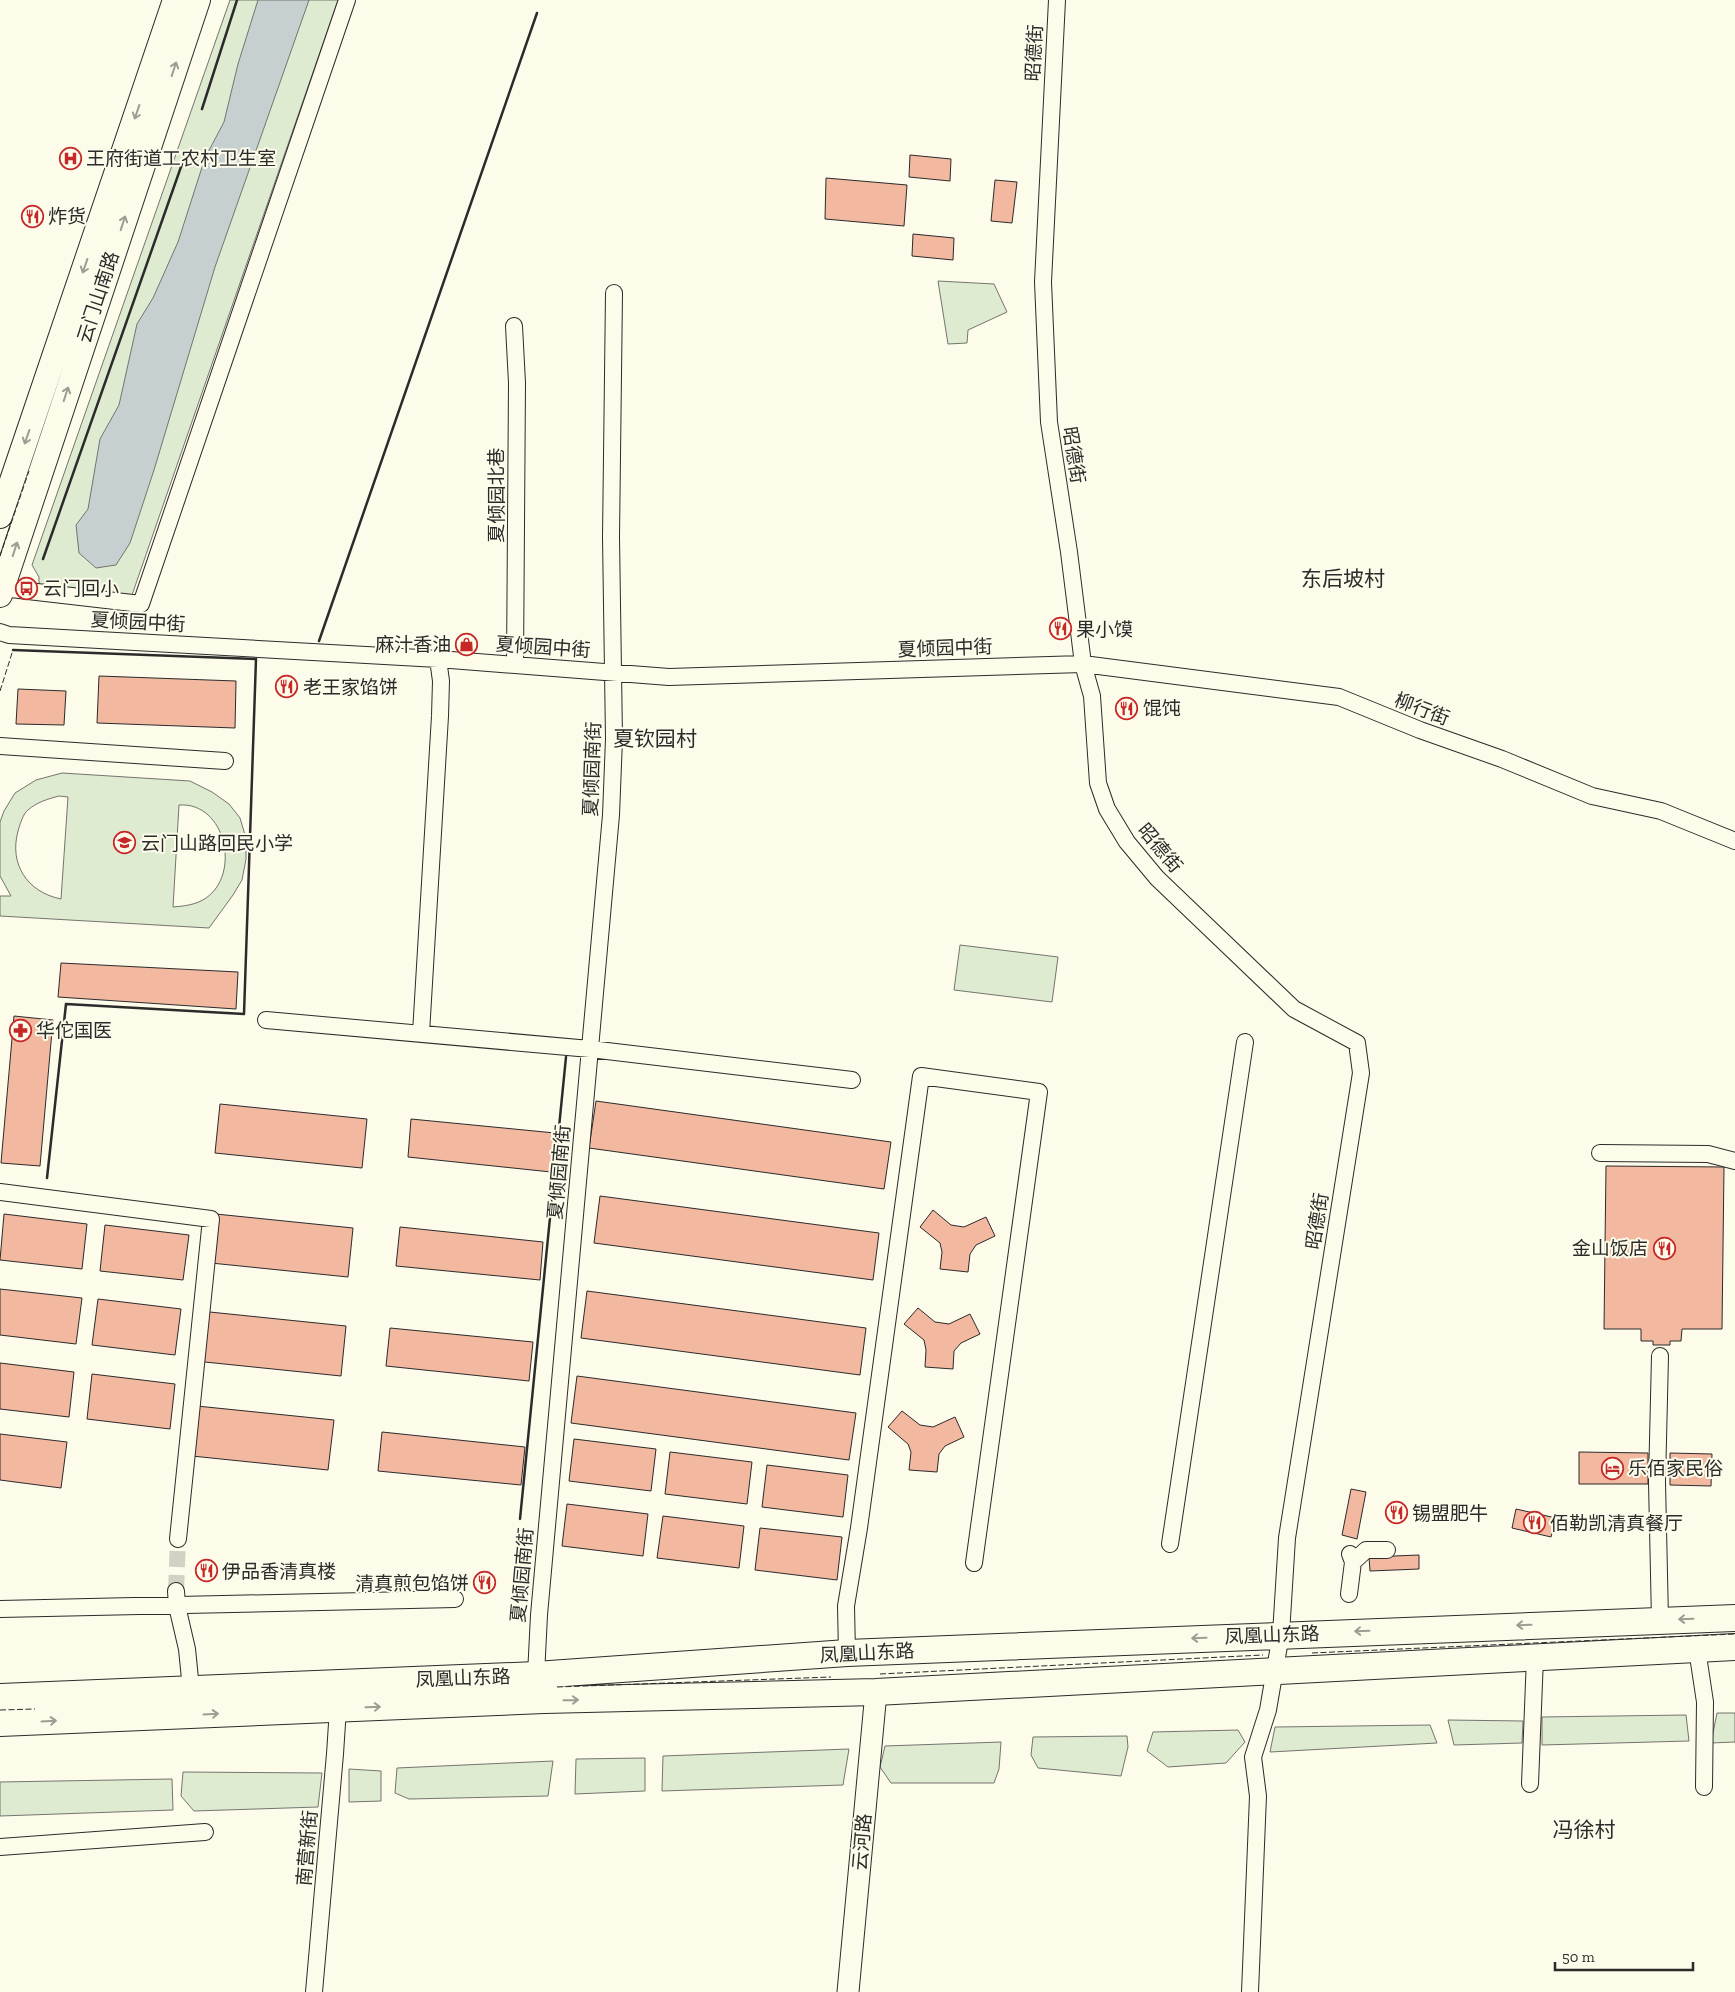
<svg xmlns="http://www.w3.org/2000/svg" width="1735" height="1992" font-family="'Zilla Slab','Noto Sans SC',serif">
  <rect width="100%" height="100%" fill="#fdfbea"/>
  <path fill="#deebd1" stroke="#74746e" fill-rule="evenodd" d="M230 0H338L132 595 39 591V577L32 565Z
    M938 281 994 284 1007 312 968 330 967 343 948 344Z
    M62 773 190 781 212 792 229 804 240 818 246 838V859L242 880 233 895 209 928 0 916V896H11L0 876V822L4 811 15 793 36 780ZM59 796 68 797 61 899C27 892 9 864 18 831 20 824 23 814 28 810 37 802 48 799 59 796ZM179 805C226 802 241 874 206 898 196 905 184 906 173 907Z
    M960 945 1058 957 1052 1002 954 990Z
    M1717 1713H1735V1742L1711 1743Z
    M1686 1715 1689 1741 1542 1745V1717Z
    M1448 1720 1523 1721 1522 1743 1454 1745Z
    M1430 1725 1437 1743 1270 1752 1275 1727Z
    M1238 1730 1245 1742 1226 1763 1168 1767 1147 1751 1153 1732Z
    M1127 1736 1128 1747 1121 1776 1038 1768 1031 1755 1033 1737Z
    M1001 1742 999 1769 994 1783H891L880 1767 885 1746Z
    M849 1749 843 1785 662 1791 663 1756Z
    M645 1758V1791L575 1794 576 1759Z
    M553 1761 548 1796 409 1799 395 1793 397 1768Z
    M349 1769 381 1771V1801L349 1802Z
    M183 1772 322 1773 318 1807 194 1811 181 1796Z
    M172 1779 173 1810 0 1816V1782Z"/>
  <path fill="#c7d0d0" stroke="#74746e" d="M258 0H309L215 267 154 470 130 543 116 565 96 568 79 553 76 525 88 509 100 439 119 405 137 324 153 298 178 242 205 158 224 122 238 64Z"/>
  <path fill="#f2b8a0" stroke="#2b2b2b" d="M910 155 951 159 950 181 909 177Z
    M826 178 907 185 904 226 825 219Z
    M995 180 1017 182 1012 223 991 221Z
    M913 234 954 238 953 260 912 256Z
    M99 676 236 681 235 728 97 723Z
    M18 689 66 691 64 725 16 724Z
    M61 963 238 972 236 1009 58 997Z
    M14 1016 53 1020 40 1166 1 1163Z
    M596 1101 891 1142 884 1189 589 1148Z
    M220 1104 367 1119 362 1168 215 1153Z
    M411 1119 555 1133 551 1172 408 1157Z
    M1606 1166 1724 1167 1722 1329H1682L1681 1341H1670V1345H1653V1341H1641V1329H1604Z
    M600 1196 879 1233 873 1280 594 1243Z
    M933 1210 951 1225 964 1227 986 1217 995 1236 976 1245 970 1254 968 1272 940 1269 942 1252 940 1243 920 1227Z
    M206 1213 353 1228 348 1277 201 1262Z
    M4 1214 87 1224 82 1269 0 1260Z
    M105 1225 189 1235 183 1280 100 1271Z
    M400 1227 543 1242 540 1280 396 1266Z
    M0 1289 82 1298 76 1344 0 1335Z
    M587 1291 866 1328 860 1375 581 1338Z
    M98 1299 181 1309 175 1355 92 1345Z
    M918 1308 935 1322 949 1324 970 1314 980 1334 961 1343 954 1351 953 1369 925 1367 926 1350 924 1340 904 1324Z
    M200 1311 346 1326 341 1376 195 1361Z
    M390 1328 533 1342 529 1381 386 1366Z
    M0 1363 74 1372 69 1417 0 1409Z
    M92 1374 175 1384 170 1429 87 1419Z
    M577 1376 856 1413 849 1460 571 1423Z
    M187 1405 334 1420 328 1470 182 1455Z
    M902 1411 920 1425 933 1427 955 1417 964 1437 945 1446 939 1454 937 1472 909 1470 911 1452 908 1444 888 1427Z
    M382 1432 525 1447 521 1485 378 1471Z
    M0 1434 67 1442 61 1488 0 1480Z
    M574 1439 656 1449 651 1491 569 1481Z
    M670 1452 752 1462 747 1504 665 1494Z
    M1579 1452 1648 1453V1484H1579Z
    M1670 1453 1712 1454 1711 1486 1670 1485Z
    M767 1465 848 1475 843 1517 762 1507Z
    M1351 1489 1366 1492 1357 1539 1342 1535Z
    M567 1504 648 1514 643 1556 562 1546Z
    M1516 1509 1556 1518 1551 1537 1512 1528Z
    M663 1516 744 1526 739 1568 657 1558Z
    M760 1528 842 1537 837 1580 755 1570Z
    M1419 1555V1569L1370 1571 1369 1557Z"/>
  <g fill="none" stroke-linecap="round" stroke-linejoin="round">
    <path stroke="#d3d1c4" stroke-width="16" stroke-dasharray="16 8" stroke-linecap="butt" d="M176 1591 178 1539"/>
    <defs>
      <path id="minor" d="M1057 0 1043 282 1049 422 1069 552 1083 664 1092 696 1098 783 1107 809 1127 842 1157 878 1294 1009 1357 1043 1361 1073 1287 1538 1281 1634 1268 1710 1253 1757 1258 1796 1250 1992
        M514 326 517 383 515 665
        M2 588 141 604 347 0
        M0 632 9 635 438 659 669 677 1083 664 1339 697 1420 730 1502 759 1592 796 1661 811 1735 841
        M0 746 225 761
        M266 1020 590 1049 852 1080
        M421 1033 440 716 441 681 438 659
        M1600 1153 1708 1154 1735 1161
        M0 1192 211 1219 178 1539
        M1170 1544 1245 1042
        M1353 1562 1366 1550H1387
        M176 1591 177 1606 187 1649 191 1689
        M1349 1594 1353 1562 1350 1554
        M0 1609 455 1599
        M1660 1620 1657 1482 1660 1356
        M1697 1649 1705 1702 1704 1787
        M847 1653 846 1606 859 1528 921 1076 1039 1092 974 1563
        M539 1684 536 1675 539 1615 611 815 614 739 611 537 614 293
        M1530 1784 1535 1657
        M0 1847 205 1832
        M314 1992 335 1754 338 1708"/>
      <path id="tertiary" d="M848 1992 876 1692"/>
      <path id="secondary" d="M0 516 175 0
        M0 595 198 0"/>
      <path id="primary" d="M0 1697 536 1675 847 1653 1735 1618
        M0 1723 544 1700 876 1692 1735 1647"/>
    </defs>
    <use href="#minor" stroke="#2b2b2b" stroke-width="18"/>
    <use href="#tertiary" stroke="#2b2b2b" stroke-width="23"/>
    <use href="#secondary" stroke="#2b2b2b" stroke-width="26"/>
    <use href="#primary" stroke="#2b2b2b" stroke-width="28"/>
    <use href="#minor" stroke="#fdfbea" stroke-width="16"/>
    <use href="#tertiary" stroke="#fdfbea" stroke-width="21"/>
    <use href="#secondary" stroke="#fdfbea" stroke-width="24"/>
    <use href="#primary" stroke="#fdfbea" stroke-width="26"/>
    <path stroke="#2b2b2b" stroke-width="1" stroke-dasharray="6 2.5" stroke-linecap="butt" d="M0 556 29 471
      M0 691 13 650
      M1312 1653 1735 1634
      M880 1674 1263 1655
      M557 1687 831 1677
      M0 1710 35 1709"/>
    <path stroke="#2b2b2b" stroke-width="2.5" d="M202 109 237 0
      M43 559 182 164
      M319 641 537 13
      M13 650 256 659 244 1014 66 1004 47 1178
      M520 1519 566 1057"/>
  </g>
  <defs><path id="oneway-shaft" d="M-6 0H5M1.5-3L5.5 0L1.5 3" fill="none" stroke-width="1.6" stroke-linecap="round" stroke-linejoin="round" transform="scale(1.25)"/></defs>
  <g stroke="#9e9d94">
    <use href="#oneway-shaft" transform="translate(174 69) rotate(-72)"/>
    <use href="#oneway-shaft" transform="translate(137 112) rotate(109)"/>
    <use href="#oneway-shaft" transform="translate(123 223) rotate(-72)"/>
    <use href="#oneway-shaft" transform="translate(85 266) rotate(109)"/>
    <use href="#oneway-shaft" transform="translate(66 394) rotate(-72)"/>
    <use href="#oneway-shaft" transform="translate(27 437) rotate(109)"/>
    <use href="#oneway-shaft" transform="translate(15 549) rotate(-72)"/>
    <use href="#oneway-shaft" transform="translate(1686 1619) rotate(178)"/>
    <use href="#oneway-shaft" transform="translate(1524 1625) rotate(178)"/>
    <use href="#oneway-shaft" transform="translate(1362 1631) rotate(178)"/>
    <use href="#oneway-shaft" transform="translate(1199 1638) rotate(178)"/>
    <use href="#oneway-shaft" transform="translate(571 1700) rotate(-1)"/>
    <use href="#oneway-shaft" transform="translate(373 1707) rotate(-2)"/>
    <use href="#oneway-shaft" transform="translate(211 1714) rotate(-3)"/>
    <use href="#oneway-shaft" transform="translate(49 1721) rotate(-3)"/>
  </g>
  <defs>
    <symbol id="hospital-ring" viewBox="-11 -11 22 22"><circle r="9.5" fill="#fdfbea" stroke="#c62828" stroke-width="1.5"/><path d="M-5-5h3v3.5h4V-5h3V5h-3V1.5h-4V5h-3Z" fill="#c62828"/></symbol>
    <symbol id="restaurant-ring" viewBox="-11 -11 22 22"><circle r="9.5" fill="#fdfbea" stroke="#c62828" stroke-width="1.5"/><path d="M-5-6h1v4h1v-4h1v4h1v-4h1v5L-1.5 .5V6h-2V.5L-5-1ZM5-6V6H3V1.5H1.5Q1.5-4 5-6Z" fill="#c62828"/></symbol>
    <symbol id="bus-ring" viewBox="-11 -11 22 22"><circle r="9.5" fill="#fdfbea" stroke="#c62828" stroke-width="1.5"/><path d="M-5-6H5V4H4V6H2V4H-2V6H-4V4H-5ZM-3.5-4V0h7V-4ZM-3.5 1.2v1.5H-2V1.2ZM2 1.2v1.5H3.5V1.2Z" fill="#c62828"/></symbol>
    <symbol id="shop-ring" viewBox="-11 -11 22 22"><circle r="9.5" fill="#fdfbea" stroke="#c62828" stroke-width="1.5"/><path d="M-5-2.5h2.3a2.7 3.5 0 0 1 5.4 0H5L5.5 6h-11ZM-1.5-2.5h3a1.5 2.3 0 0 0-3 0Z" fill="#c62828"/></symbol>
    <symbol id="school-ring" viewBox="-11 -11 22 22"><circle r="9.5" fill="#fdfbea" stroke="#c62828" stroke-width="1.5"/><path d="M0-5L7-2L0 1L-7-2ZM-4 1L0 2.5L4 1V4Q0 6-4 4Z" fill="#c62828"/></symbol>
    <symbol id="pharmacy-ring" viewBox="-11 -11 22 22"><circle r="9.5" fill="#fdfbea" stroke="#c62828" stroke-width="1.5"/><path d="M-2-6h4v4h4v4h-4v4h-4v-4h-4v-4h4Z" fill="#c62828"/></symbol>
    <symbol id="hotel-ring" viewBox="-11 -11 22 22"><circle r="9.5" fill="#fdfbea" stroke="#c62828" stroke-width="1.5"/><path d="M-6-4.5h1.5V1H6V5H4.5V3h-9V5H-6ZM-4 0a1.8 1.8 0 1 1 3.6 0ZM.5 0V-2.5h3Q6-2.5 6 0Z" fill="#c62828"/></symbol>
  </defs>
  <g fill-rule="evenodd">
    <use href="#hospital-ring" x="58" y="146" width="25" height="25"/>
    <use href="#restaurant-ring" x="20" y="204" width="25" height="25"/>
    <use href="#bus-ring" x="14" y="576" width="25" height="25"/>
    <use href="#restaurant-ring" x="1048" y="616" width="25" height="25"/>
    <use href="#shop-ring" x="454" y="632" width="25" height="25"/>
    <use href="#restaurant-ring" x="274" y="674" width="25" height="25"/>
    <use href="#restaurant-ring" x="1114" y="696" width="25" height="25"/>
    <use href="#school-ring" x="112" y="830" width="25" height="25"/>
    <use href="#pharmacy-ring" x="8" y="1018" width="25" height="25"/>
    <use href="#restaurant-ring" x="1652" y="1236" width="25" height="25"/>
    <use href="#hotel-ring" x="1600" y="1456" width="25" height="25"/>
    <use href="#restaurant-ring" x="1384" y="1500" width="25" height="25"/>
    <use href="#restaurant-ring" x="1522" y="1510" width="25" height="25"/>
    <use href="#restaurant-ring" x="194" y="1558" width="25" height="25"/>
    <use href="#restaurant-ring" x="472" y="1570" width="25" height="25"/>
  </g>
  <g text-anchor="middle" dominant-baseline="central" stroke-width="4" stroke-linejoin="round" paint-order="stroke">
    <g font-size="19" fill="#2b2b2b" stroke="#fdfbea">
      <text transform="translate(1034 53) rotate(-87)">昭德街</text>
      <text transform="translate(98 297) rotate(-72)">云门山南路</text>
      <text transform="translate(1074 455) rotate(81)">昭德街</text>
      <text transform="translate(496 495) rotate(-90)">夏倾园北巷</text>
      <text transform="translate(138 622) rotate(3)">夏倾园中街</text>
      <text transform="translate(543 647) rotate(4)">夏倾园中街</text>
      <text transform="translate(945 648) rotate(-2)">夏倾园中街</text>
      <text transform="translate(1422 709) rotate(21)">柳行街</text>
      <text transform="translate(592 769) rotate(-88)">夏倾园南街</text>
      <text transform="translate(1160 848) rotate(50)">昭德街</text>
      <text transform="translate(559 1172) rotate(-85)">夏倾园南街</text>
      <text transform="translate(1317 1221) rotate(-81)">昭德街</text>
      <text transform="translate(522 1575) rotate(-85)">夏倾园南街</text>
      <text transform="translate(1272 1635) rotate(-2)">凤凰山东路</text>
      <text transform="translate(867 1653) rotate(-3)">凤凰山东路</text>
      <text transform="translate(463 1678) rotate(-2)">凤凰山东路</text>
      <text transform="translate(862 1842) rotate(-85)">云河路</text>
      <text transform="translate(307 1848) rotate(-85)">南营新街</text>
    </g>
    <g font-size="19" fill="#2b2b2b" stroke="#fdfbea" text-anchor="start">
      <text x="86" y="158">王府街道工农村卫生室</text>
      <text x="48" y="216">炸货</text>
      <text x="43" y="588">云门回小</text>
      <text x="1076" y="629">果小馍</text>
      <text x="451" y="644" text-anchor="end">麻汁香油</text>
      <text x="303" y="687">老王家馅饼</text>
      <text x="1143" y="708">馄饨</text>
      <text x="141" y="843">云门山路回民小学</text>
      <text x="36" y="1030">华佗国医</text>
      <text x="1648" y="1248" text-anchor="end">金山饭店</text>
      <text x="1628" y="1468">乐佰家民俗</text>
      <text x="1412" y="1513">锡盟肥牛</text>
      <text x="1550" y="1523">佰勒凯清真餐厅</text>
      <text x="222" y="1571">伊品香清真楼</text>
      <text x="469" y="1583" text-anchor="end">清真煎包馅饼</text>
    </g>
    <g font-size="21" fill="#2b2b2b" stroke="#fdfbea">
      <text x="1343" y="578">东后坡村</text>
      <text x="655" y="738">夏钦园村</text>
      <text x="1584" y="1829">冯徐村</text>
    </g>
  </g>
  <path d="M1555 1962v8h138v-8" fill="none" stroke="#2b2b2b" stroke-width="2.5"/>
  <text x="1562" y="1962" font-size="15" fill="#2b2b2b" stroke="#fdfbea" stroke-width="4" paint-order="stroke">50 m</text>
</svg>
